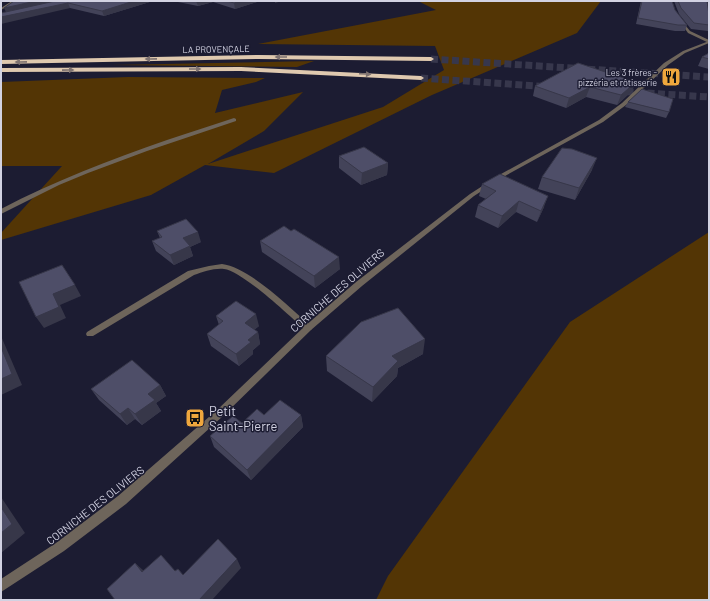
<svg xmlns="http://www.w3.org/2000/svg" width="710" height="601" font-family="Barlow,sans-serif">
  <rect width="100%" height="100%" fill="#1c1c32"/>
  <path fill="#533505" d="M418 1H601L577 33 432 95 274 173 205 165 151 195 1 240V233L62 166H1V82L128 77 265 78 256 82 222 90 215 113 303 92 264 131 208 164 383 107 444 70 435 46 258 44 436 10Z
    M314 61 297 67 111 65Z
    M709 232V600H376L388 576 570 322Z"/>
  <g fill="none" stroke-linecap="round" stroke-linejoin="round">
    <path stroke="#37374c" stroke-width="7" stroke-dasharray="7 3.5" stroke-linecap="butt" d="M431 59 709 77
      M421 78 552 87
      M616 91 709 97"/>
    <path fill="#6e655b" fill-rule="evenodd" d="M222 264C249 267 290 308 311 326L312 328 311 330H305C290 316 242 271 224 269 214 268 203 272 194 275L93 336H87L86 334 87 332 188 271 209 266Z"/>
    <path fill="#6e655b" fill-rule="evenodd" d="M12 1H16L1 10V8Z
      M679 20H681L690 31 709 40V43L688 33Z
      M234 118 236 119V121L147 151 88 173 59 185 1 214V209C54 181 110 160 167 140 189 133 212 125 234 118Z"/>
    <path fill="#6e655b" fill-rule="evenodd" d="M709 41V43L685 53 668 65 626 105 603 122 505 176 474 196 362 286 311 330 223 416 126 504 64 551 1 592V579L56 543 118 496 217 410 305 326 356 282 470 194 501 174 599 120 622 103 664 63 683 51Z"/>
    <path fill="#dfc9af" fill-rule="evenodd" d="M259 55 431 57 434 59 431 61 259 59 1 64V60Z
      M241 67 421 76 424 78 421 80 241 71 1 72V68Z"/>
  </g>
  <path fill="#434359" d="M14 1H153L104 16 70 8 6 12Z
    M173 1H260L235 9 213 2 198 6Z
    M641 1H672L675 10 687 25 685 31H675L636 24Z
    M674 1H707L709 15V28L708 31 691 29 679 14Z
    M709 53V69L698 66 702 57Z
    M578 63 632 91 617 105 586 97 566 108 533 96 535 86Z
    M628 102 669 112 666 118 625 107Z
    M339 156 388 163 387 175 361 185 339 168Z
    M592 170 575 200 538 189 542 177Z
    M482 184 544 207 537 222 516 212 498 228 475 217 478 205 486 199 479 196Z
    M157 231 201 242 190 247 193 256 174 265 156 251 152 241 160 238Z
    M260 241 340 269 315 288 262 252Z
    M216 316 259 326 254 330 258 332 260 344 253 350V354L239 366 211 346 207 334 219 325Z
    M423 354 398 368 397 376 372 402 327 371 326 356Z
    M160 385 166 396 156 403 161 411 142 425 135 419 127 425 99 400 91 389Z
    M264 415H301L303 427 251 480 214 447 210 436Z"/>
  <path fill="#373749" d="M36 1H62L7 14 4 8Z
    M134 1H153L104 16 102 11Z
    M196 1H213V2L198 6Z
    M241 1H260L235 9 234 3Z
    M275 1H282L275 3Z
    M68 3 70 8 1 24V17Z
    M636 82 632 91 617 105 621 95Z
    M590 87 586 97 566 108 569 98Z
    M597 158 592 170 575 200 579 188Z
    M388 163 387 175 361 185 362 173Z
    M548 196 544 207 537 222 541 211Z
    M519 201 516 212 498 228 502 216Z
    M198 232 201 242 190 247 193 256 174 265 170 255 183 238Z
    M339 257 340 269 315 288 314 276Z
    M75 285 81 296 60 305 66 318 44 328 36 317 53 294Z
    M256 314 259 326 248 335 245 323Z
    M258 332 260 344 253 350V354L239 366 236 354 248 340Z
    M1 336 22 385 1 395Z
    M425 339 423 354 398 368 397 376 372 402 373 387 392 356Z
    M160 385 166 396 156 403 161 411 142 425 135 414 148 394Z
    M128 408 135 419 127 425 120 414Z
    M301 415 303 427 251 480 247 470Z
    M1 497 25 533 1 553Z
    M237 559 241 568 212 600H199Z
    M135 563 144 571 142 572Z"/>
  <path fill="#4e4e68" stroke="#373749" d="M14 1H36L4 8Z
    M55 1H134L102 11 68 3 1 17V13Z
    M227 1H241L234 3Z
    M642 1H672L675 10 687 25H678L638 18Z
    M678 1H707L709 15V25L694 23 681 8Z
    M709 53V59L702 57Z
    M578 63 636 82 621 95 590 87 569 98 535 86Z
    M642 89 673 99 669 112 628 102Z
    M364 147 388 163 362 173 339 156Z
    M562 148 572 149 597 158 579 188 542 177Z
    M500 174 548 196 541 211 519 201 502 216 478 205 496 191 482 184Z
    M186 219 198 232 183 238 190 246 170 255 152 241 162 237 157 231Z
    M284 226 291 231 294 229 339 257 314 276 260 241Z
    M62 265 75 285 53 294 59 307 36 317 19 282Z
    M236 301 256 314 245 323 258 332 248 340 251 342 236 354 207 334 223 321 216 316Z
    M398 308 425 339 392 356 398 361 373 387 326 356 361 322Z
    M1 347 12 374 1 379Z
    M132 360 160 385 148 394 155 400 135 414 128 408 120 414 91 389Z
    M280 400 301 415 247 470 210 436 233 416 242 423 257 409 264 415Z
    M1 507 12 524 1 533Z
    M218 539 237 559 199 600H115L107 589 135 563 142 572 161 555 175 571 178 569 183 575Z"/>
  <defs><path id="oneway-solid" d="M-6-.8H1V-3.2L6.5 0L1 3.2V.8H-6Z"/></defs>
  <g fill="#7e7270">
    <use href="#oneway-solid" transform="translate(281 57) rotate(-180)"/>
    <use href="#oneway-solid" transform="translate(151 59) rotate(179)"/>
    <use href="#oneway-solid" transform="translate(21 62) rotate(179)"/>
    <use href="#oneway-solid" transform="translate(195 69)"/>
    <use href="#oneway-solid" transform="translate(68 70) rotate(-1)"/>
    <use href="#oneway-solid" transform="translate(365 74) rotate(4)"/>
  </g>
  <defs>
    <symbol id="restaurant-square" viewBox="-11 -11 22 22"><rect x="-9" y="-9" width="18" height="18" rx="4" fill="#efa73d" stroke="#1c1c32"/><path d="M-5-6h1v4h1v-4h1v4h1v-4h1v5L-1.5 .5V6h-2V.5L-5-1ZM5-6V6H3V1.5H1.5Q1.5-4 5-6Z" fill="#111"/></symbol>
    <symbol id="bus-square" viewBox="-11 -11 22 22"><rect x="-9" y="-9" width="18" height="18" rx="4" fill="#efa73d" stroke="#1c1c32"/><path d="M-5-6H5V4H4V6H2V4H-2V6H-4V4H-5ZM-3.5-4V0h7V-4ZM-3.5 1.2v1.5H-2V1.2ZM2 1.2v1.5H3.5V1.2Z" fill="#111"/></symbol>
  </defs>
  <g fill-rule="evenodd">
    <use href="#restaurant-square" x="660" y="66" width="22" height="22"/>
    <use href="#bus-square" x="184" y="407" width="22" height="22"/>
  </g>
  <g text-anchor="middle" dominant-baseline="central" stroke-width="3" stroke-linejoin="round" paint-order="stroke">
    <g font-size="9" fill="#d2d2e2" stroke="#1c1c32">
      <text transform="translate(216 49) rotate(-1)">LA PROVENÇALE</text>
    </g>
    <g font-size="9" fill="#d2d2e2" stroke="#1c1c32" text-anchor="end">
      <text x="657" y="72">Les 3 frères -<tspan x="657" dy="10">pizzéria et rôtisserie</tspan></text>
    </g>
    <g font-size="11" fill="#d2d2e2" stroke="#1c1c32">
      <text transform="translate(337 290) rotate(-41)">CORNICHE DES OLIVIERS</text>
      <text transform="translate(95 505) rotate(-38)">CORNICHE DES OLIVIERS</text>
    </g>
    <g font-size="13" fill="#d2d2e2" stroke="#1c1c32" text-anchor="start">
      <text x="209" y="411">Petit<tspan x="209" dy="15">Saint-Pierre</tspan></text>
    </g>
  </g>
  <rect width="710" height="601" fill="none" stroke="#d2d2e2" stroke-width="4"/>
</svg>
